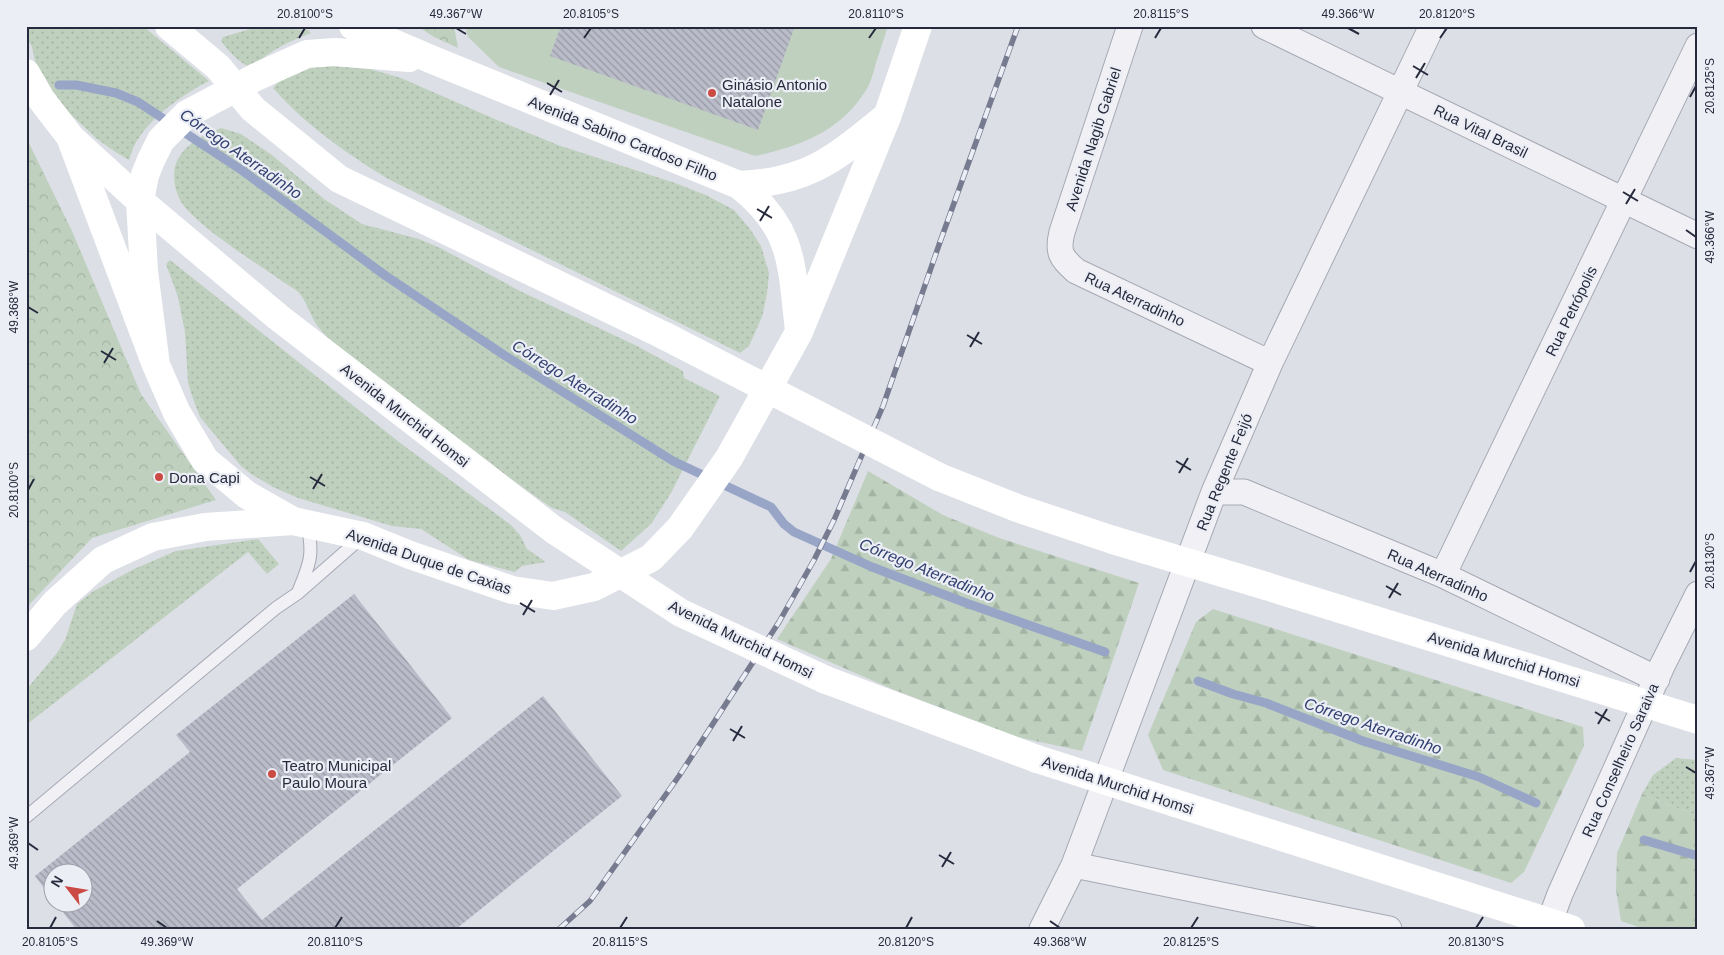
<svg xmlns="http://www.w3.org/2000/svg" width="1724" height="955" font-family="Arial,sans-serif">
  <defs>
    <pattern id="grass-dots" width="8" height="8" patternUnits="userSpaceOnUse" patternTransform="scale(1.25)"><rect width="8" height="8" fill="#bfd1be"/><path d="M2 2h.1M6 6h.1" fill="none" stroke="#a4b4a4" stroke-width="1.8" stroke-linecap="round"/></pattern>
    <pattern id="forest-firs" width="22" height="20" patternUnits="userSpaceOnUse" patternTransform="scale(1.25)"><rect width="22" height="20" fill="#bfd1be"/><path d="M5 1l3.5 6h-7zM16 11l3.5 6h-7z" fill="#a4b4a4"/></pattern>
    <pattern id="park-crowns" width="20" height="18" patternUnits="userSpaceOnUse" patternTransform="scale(1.25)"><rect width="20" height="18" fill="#bfd1be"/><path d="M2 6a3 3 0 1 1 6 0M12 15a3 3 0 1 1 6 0" fill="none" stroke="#a4b4a4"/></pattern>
    <pattern id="building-back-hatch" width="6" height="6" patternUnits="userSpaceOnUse" patternTransform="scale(1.25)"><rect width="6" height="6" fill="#babdc9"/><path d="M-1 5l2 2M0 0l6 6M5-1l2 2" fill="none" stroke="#979aa4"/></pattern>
  </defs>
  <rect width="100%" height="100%" fill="#dddfe7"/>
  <path fill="url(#grass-dots)" d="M26 26H143L209 81C187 92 155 114 141 135 135 142 132 151 129 160L117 153 97 139 51 96 39 80 32 47 26 36Z
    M257 27 308 30 311 33C291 41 265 52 252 69 239 62 230 53 221 41L223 37Z
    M331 66 370 69 401 78 497 120 558 145 675 183 706 195 734 210 750 229 761 246 769 273 767 294 762 317 749 346 740 353 390 180C349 155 305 125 273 88 289 69 308 67 331 66Z
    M221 128 241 134 272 155 324 199 362 224 419 239 442 249 520 291 635 345 683 371 684 378 720 396 671 493 651 524 621 551 565 512 552 508C499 471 447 434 396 394 370 374 340 354 319 328 311 318 308 304 300 294 295 288 285 284 279 279 256 263 189 221 179 198 163 159 188 141 221 128Z
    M170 260 399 442 511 525 520 535 527 549 546 562 522 566 515 572 469 560 421 529 392 526 298 498 273 487 251 474 241 466 200 417 192 396 188 383 185 332 178 297 166 264Z
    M258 539 279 564 267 574 248 552 26 725V690L57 653 65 640 77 604 92 592 134 569 176 551Z
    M1676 758 1698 760V816L1642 794 1653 775Z"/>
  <path fill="url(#forest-firs)" d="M868 471 943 515 999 538 1139 583 1082 751 1017 737 892 689 777 639 831 559Z
    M1213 609 1583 727 1584 746 1524 872 1511 883 1163 770 1148 735 1196 622Z
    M1642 794 1698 816V929H1644L1621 921 1616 890 1617 853Z"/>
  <path fill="url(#park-crowns)" d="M417 26H454L458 48 434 37Z
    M26 137 72 231 141 394 216 500 92 538 26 608Z"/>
  <path fill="#bfd1be" d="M465 26H888C884 38 880 51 876 63 874 70 872 78 869 85 844 130 802 146 755 156L499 67 468 37Z"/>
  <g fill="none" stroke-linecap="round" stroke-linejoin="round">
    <path stroke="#98a5c7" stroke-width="9" d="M59 85H76L116 93 138 102 243 171 386 276 504 355 673 461 771 507 784 524 794 532 872 567 966 603 1105 652
      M1198 681 1233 694 1266 703 1363 741 1479 777 1536 803
      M1644 840 1698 856"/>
  </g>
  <path fill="url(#building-back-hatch)" d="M561 26H795L758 130 550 56Z
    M354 594 452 718 237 889 262 920 543 696 622 796 456 929H76L55 902H82V872H52V899L35 876 190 752 176 735Z"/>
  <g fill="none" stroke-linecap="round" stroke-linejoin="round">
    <defs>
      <path id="lane" d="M299 590C310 563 314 554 307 524
        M26 817 276 608 298 593 362 537"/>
      <path id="street" d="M1130 26 1062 232C1057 252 1061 258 1076 271L1270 363
        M1264 26 1698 236
        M1214 492H1244L1443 575 1657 679
        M1443 575 1698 46
        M1074 865 1389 929
        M1042 929 1074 865 1214 492 1270 363 1432 26
        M1547 929 1560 894 1662 666 1698 594"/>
    </defs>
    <use href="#lane" stroke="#a6a9b4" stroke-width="14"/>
    <use href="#street" stroke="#a6a9b4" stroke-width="27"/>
    <use href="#lane" stroke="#f0f0f5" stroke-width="12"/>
    <use href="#street" stroke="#f0f0f5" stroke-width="25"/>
    <path stroke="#fff" stroke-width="28" d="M169 26 218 67 253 109 339 179 665 336
      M353 26 433 60 739 185C809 182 834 159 886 117
      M26 73 41 99 71 138 140 201 278 317 554 530
      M72 142 156 365 177 413 205 460 247 495 293 521
      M739 185C795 229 791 265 799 330
      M156 365 144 271 140 201 145 175 151 160 161 140 187 114 256 77 307 54 335 52 409 58
      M939 477 1017 508 1113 540
      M1266 586 1698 720
      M26 637 55 603 103 560 153 537 205 527 293 521 363 536 410 555 512 590 553 596 594 587 651 558 680 528 729 458 799 332 887 117 918 26
      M826 680 1037 759
      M1175 803 1571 929"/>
    <defs>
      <path id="rail" d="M559 929 590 901 679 776 779 622 814 560 834 520 883 406 940 242 1018 26"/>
    </defs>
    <use href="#rail" stroke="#777b90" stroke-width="5.5"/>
    <use href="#rail" stroke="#eceef5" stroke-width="4" stroke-dasharray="11" stroke-linecap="butt"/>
    <path stroke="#fff" stroke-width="28" d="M665 336 939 477
      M554 530 681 613 826 680
      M1113 540 1266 586
      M1037 759 1175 803"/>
  </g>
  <path fill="none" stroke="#272a3d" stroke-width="2" d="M456 28 466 34M1348 28 1359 34M299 38 305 28M584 38 591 28M869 38 876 28M1155 38 1161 28M1440 38 1447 28M1413 66 1428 75M1416 78 1425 63M547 83 562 92M550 95 559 80M1690 97 1696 86M1623 192 1638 201M1626 204 1635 189M757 209 772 218M760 221 769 206M1686 230 1696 237M28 307 38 313M967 335 982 344M970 347 979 332M101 351 116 360M104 363 113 348M1176 461 1191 470M1179 473 1188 458M310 477 325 486M313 489 322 474M28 490 34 479M1690 572 1696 561M1386 586 1401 595M1389 598 1398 583M520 603 535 612M523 615 532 600M1595 712 1610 721M1598 724 1607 709M730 729 745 738M733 741 742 726M1686 767 1696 773M28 843 38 850M939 855 954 864M942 867 951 852M157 921 167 928M1050 921 1060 928M50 928 56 917M335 928 342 917M620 928 627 917M906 928 912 917M1191 928 1198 917M1476 928 1483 917"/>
  <g fill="#cb4a43" stroke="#eceef5" stroke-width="2">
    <circle cx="712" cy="93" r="5"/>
    <circle cx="159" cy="477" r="5"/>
    <circle cx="272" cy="774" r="5"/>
  </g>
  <g text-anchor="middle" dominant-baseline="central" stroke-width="4.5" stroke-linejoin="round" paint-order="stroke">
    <g font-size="15" fill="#272a3d" stroke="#eceef5" text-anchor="start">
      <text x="722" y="84">Ginásio Antonio<tspan x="722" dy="17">Natalone</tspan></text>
      <text x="169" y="477">Dona Capi</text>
      <text x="282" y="765">Teatro Municipal<tspan x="282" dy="17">Paulo Moura</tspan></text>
    </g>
    <g font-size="15" fill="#272a3d" stroke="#eceef5">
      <text transform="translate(1481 131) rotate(26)">Rua Vital Brasil</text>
      <text transform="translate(623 138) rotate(22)">Avenida Sabino Cardoso Filho</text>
      <text transform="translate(1093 139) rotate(-72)">Avenida Nagib Gabriel</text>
      <text transform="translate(1135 299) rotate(25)">Rua Aterradinho</text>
      <text transform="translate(1571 311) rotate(-64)">Rua Petrópolis</text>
      <text transform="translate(405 415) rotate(38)">Avenida Murchid Homsi</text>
      <text transform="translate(1224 472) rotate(-68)">Rua Regente Feijó</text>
      <text transform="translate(429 561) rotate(19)">Avenida Duque de Caxias</text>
      <text transform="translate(1438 575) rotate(24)">Rua Aterradinho</text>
      <text transform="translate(741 639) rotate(26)">Avenida Murchid Homsi</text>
      <text transform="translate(1504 659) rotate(17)">Avenida Murchid Homsi</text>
      <text transform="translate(1620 760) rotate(-66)">Rua Conselheiro Saraiva</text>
      <text transform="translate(1118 785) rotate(18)">Avenida Murchid Homsi</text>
    </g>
    <g font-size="16" font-style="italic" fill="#324170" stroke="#eceef5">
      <text transform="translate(241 154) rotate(35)">Córrego Aterradinho</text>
      <text transform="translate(575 382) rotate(32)">Córrego Aterradinho</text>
      <text transform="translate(927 570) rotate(22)">Córrego Aterradinho</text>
      <text transform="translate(1373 726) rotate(19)">Córrego Aterradinho</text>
    </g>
  </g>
  <rect width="1724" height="955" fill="none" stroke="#eceef5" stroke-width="55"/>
  <g transform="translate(68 888) rotate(301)"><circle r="24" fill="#eceef5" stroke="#9da0ab"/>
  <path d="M0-4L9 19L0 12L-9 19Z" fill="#cb4a43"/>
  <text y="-8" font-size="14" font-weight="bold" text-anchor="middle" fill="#272a3d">N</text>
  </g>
  <rect x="28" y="28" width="1668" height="900" fill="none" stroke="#272a3d" stroke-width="2"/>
  <g font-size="12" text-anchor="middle" fill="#272a3d">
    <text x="305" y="18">20.8100°S</text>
    <text x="456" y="18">49.367°W</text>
    <text x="591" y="18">20.8105°S</text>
    <text x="876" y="18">20.8110°S</text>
    <text x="1161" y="18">20.8115°S</text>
    <text x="1348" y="18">49.366°W</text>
    <text x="1447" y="18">20.8120°S</text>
    <text transform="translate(1710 86) rotate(-90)" y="4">20.8125°S</text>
    <text transform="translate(1710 237) rotate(-90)" y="4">49.366°W</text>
    <text transform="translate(14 307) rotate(-90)" y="4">49.368°W</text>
    <text transform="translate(14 490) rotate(-90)" y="4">20.8100°S</text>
    <text transform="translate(1710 561) rotate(-90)" y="4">20.8130°S</text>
    <text transform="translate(1710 773) rotate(-90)" y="4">49.367°W</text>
    <text transform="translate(14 843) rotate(-90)" y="4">49.369°W</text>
    <text x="50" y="946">20.8105°S</text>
    <text x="167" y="946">49.369°W</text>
    <text x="335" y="946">20.8110°S</text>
    <text x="620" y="946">20.8115°S</text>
    <text x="906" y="946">20.8120°S</text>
    <text x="1060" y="946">49.368°W</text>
    <text x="1191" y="946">20.8125°S</text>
    <text x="1476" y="946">20.8130°S</text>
  </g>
</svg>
